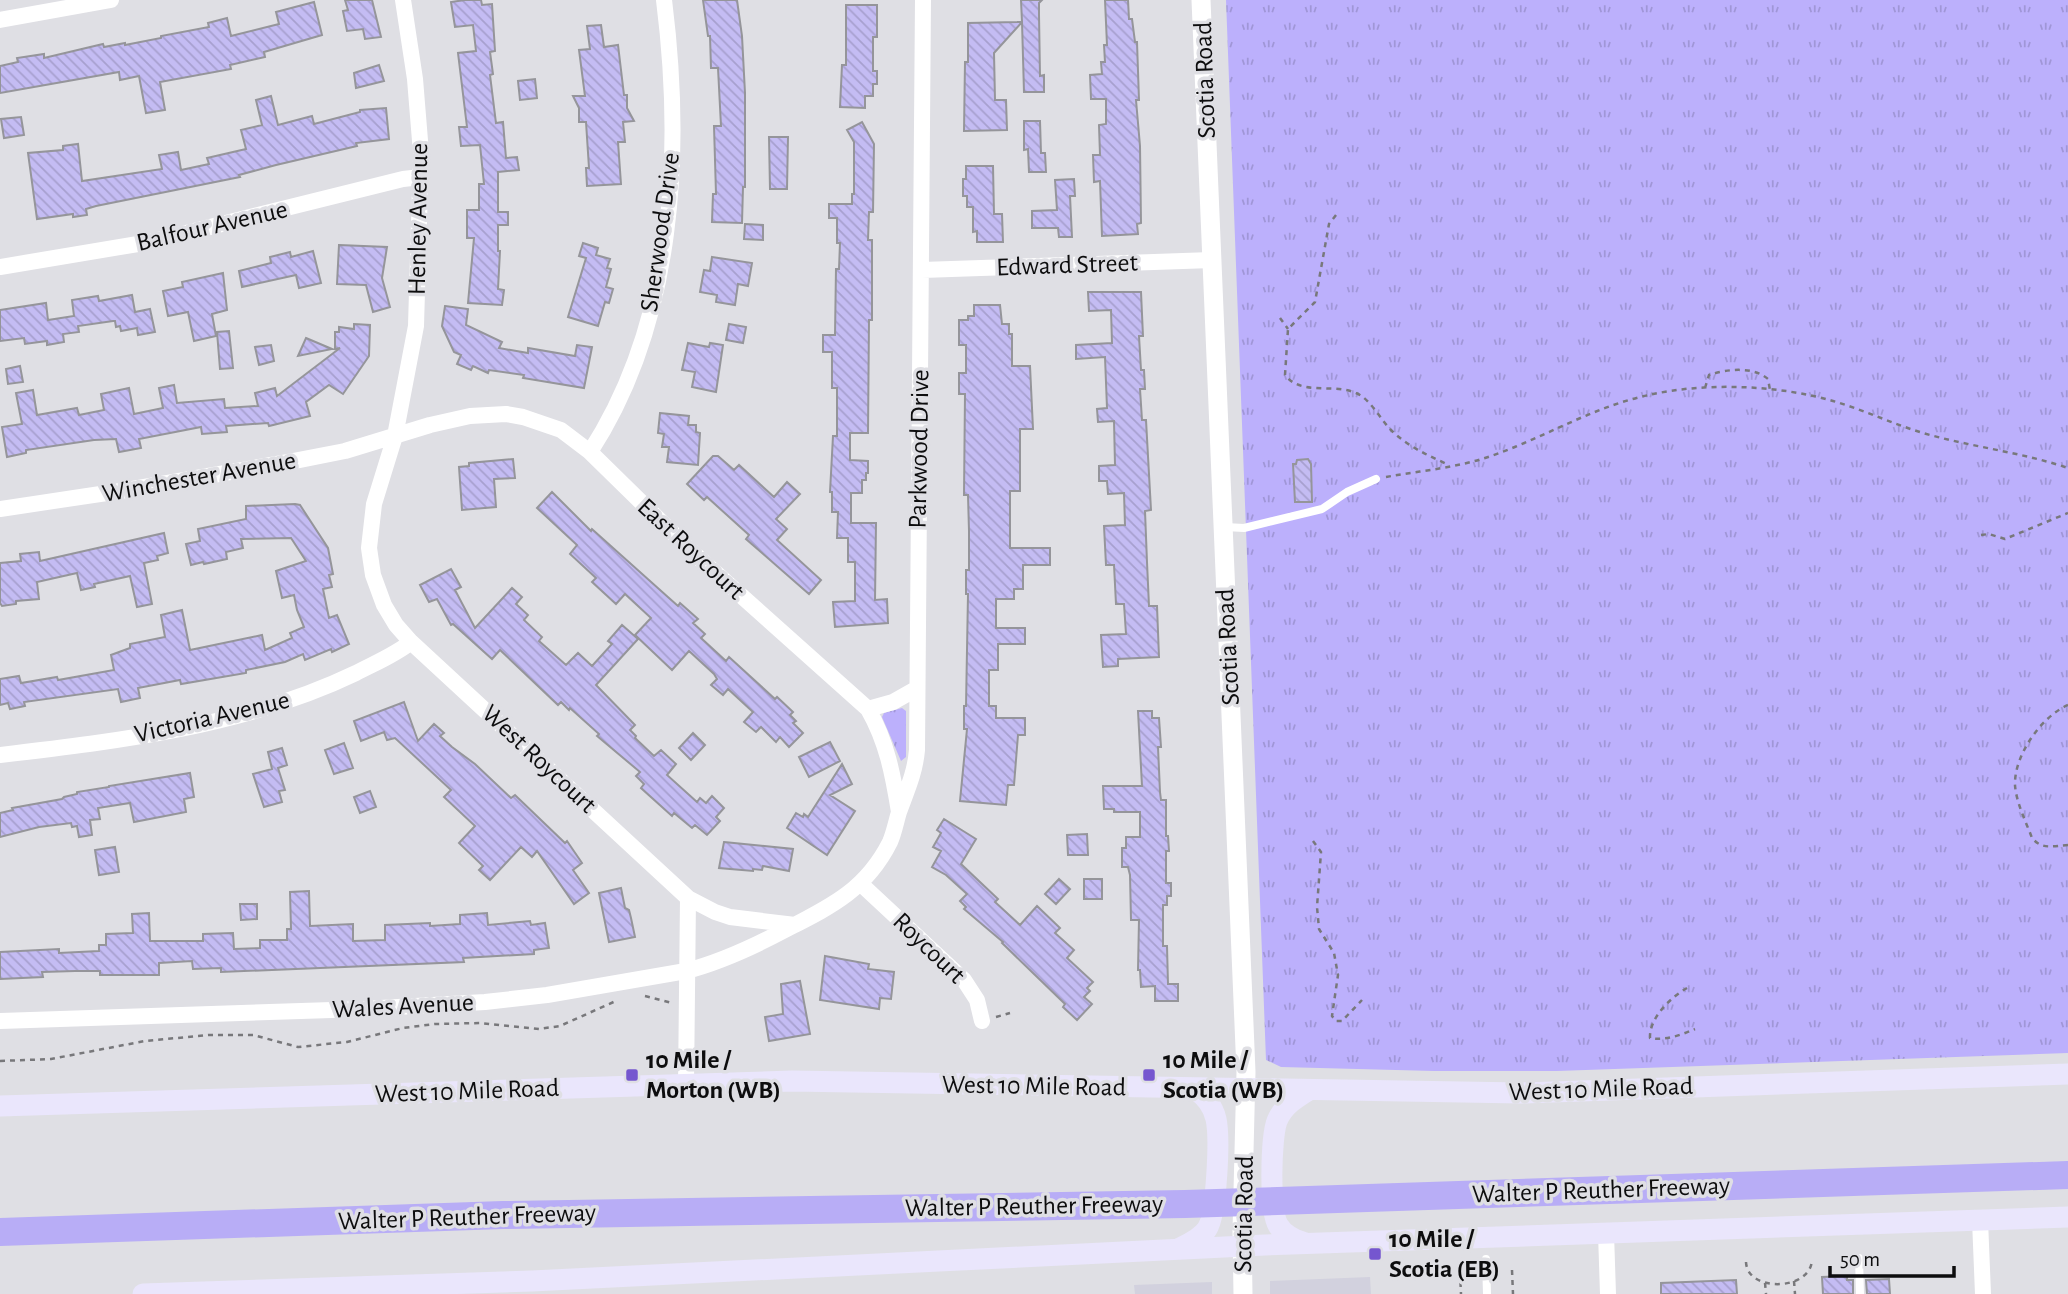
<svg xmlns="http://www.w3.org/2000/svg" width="2068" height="1294" font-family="'Alegreya Sans',sans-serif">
  <defs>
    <pattern id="grass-tufts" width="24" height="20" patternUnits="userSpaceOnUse" patternTransform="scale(1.75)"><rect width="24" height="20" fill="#bcb0fc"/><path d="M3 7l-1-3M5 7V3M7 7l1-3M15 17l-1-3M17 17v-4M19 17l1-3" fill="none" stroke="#a096d7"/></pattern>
    <pattern id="building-back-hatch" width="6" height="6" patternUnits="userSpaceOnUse" patternTransform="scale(1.75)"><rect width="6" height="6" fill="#c4bcf3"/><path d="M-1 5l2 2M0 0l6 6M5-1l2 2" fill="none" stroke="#a7a0cf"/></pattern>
  </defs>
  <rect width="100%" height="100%" fill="#dfdfe4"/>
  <path fill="#d2d1de" d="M1370 1277 1371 1294H1270V1281Z
    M1212 1282V1294H1135L1134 1285Z"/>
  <path fill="url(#grass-tufts)" d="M1226 0H2068V1053L1557 1071H1434L1281 1067 1266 1060Z
    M902 708 906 711V757L901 761 882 717 884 713Z"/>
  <path fill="url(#building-back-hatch)" stroke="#95959a" stroke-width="2" d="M345 0H372L381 37 365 39 363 29 347 31 343 11 348 10Z
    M465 0H481L482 5 492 4 495 51 490 52 493 74 490 75 496 123 503 122 506 158 517 157 519 170 498 172V212H508V225H498V251H500L498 289 504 290 502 305 468 303 474 238H467V210H479V184H484L480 145 461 146 459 127H467L458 53 476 51 473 25 455 27 451 2Z
    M703 0H737L742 36 745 93V187H743L742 223 712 222 713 194H716L714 126H721L718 68H711L710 36H708Z
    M1021 0H1042L1039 3V15L1040 76 1044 75V92H1024L1022 22 994 53 995 100H1006L1007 130 964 131 965 62H968V23L1022 22Z
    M1105 0H1128L1129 19H1132L1135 42H1137L1139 100H1136L1140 146 1141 223 1137 224 1138 234 1102 236 1100 181 1094 182 1093 155H1100L1099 125 1106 124V99H1091L1090 75 1102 74 1101 62H1105L1104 45H1107Z
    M314 2 322 35 264 52 265 57 230 65 231 69 160 82 165 110 146 113 139 76 120 80 119 72 0 93V66L18 62 17 58 44 54V58L103 44 104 47 125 43V45L161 38V36L209 27 208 23 227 18 231 36 279 24 276 12Z
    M846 5H877V37H873V71H877V84H873V96H865V108L840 107 842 65H846Z
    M601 25 604 47 618 45 624 95H627V108L634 121 623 122 625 142H618L621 184 587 186 586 168H589L586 122H579V108L573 96H585L579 50 590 49 587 26Z
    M379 65 384 81 356 88 354 73Z
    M535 79 537 98 520 100 518 81Z
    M271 96 278 125 312 116 314 124 360 112V110L386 108 389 139 356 143 357 146 276 165 239 175 240 177 96 206 86 209 87 215 73 217V214L37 219 28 153 63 150V146L78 144 82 181 162 169 159 155 178 152 181 170 209 164 207 158 246 149 241 130 262 125 256 100Z
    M21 117 24 135 4 138 1 119Z
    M1024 121H1040L1041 153H1045L1046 172H1029L1028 149 1024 150Z
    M862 122 874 144 873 212H869L868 240H872V320H869L868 433H850V460L868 461V473H866V480H862V493H851V523H876L875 600 887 599 888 623 835 627 833 602 855 601V562H848V538H837L838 512H832V492H830L833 436H837V388H832V352H823V335H835L836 269H839L840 243H837V218H829V204H852V194H854V142L847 130Z
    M769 137H788L787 189H770Z
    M966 166H993L994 214H1002L1003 242H977V231L973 232V207H967V196H963V179H966Z
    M1074 179 1075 196H1070L1072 237H1059L1058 228H1032V211L1057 210 1055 180Z
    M745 224 763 225V240L744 239Z
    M583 243 598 248 596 255 610 259 607 268 611 269 606 287 613 289 609 303 605 302 598 326 568 317 586 258 579 256Z
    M339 245 387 247 382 278 390 307 373 312 366 285 337 284Z
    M313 251 321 283 299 288 296 275 242 287 239 271 271 263 270 257 290 252 291 257Z
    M712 257 752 263 748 286 738 284 735 305 716 302 717 295 700 292 704 270 710 271Z
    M223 273 227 310 212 314 216 336 194 341 188 312 168 316 163 291 183 287 182 282Z
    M1088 292H1141L1143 336H1139L1141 370H1144L1145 389H1140L1142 420H1146L1151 510 1145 511 1147 562 1149 606H1157L1159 657 1118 659V666L1103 667 1101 635 1126 634 1124 604H1116L1114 565H1106L1104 526 1125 525 1124 493 1108 494 1107 481H1099V466L1115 465 1114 421 1098 422 1097 409 1107 408 1105 357 1076 359V345L1112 343 1111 310 1089 311Z
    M132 295 135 312 150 309 155 332 138 335 137 328 121 331 120 326 116 327 115 321H113L78 326 79 332 63 334 64 342 47 345V341L25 344 24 338 0 341V310L46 303 48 320 74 316 72 300 98 296 99 301Z
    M974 305H1000L1002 324H1009V334H1012V366H1030L1033 429H1020V491H1010V548H1050V565H1023V589H1014V599H996V628H1025V644H998V670H989V706H996V718H1025V735H1018L1014 785H1008L1006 805 960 801 967 729H964V706H966L968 594H966V570H969V531L968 495H964L965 394H959V373H966V345H959V320H968V316H974Z
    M445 306 468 309 466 325 502 342 499 348 528 353V348L575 356 577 345 592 347 584 388 523 378 524 375 489 370 488 373 473 366 471 370 457 364 461 355 454 352 442 326Z
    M354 324 370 325 369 356 343 394 329 385 306 402 310 416 269 426 268 423 226 426 227 432 202 434 201 427 139 439 141 448 119 452 116 439 94 440 26 450V453L7 457 2 427 22 424 16 393 33 390 37 415 77 408 79 415 104 410 101 394 129 388 134 414 163 408 159 388 174 385 177 403 224 399 225 408 258 406 255 393 275 388 277 396 281 393 340 348 335 349V332H339V327L354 329Z
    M729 324 746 327 743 343 726 340Z
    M229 331 233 368 220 369 217 332Z
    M306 338 332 349 298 356Z
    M688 343 709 347 710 343 723 345 716 392 692 387 695 372 682 370Z
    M271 345 274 361 259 365 255 347Z
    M20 366 23 382 8 384 6 369Z
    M660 413 689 416 688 425H696V432L700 433 698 465 667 462 669 447H662L664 434 658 433Z
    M713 456H718L734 470 739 465 774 497 787 482 800 494 776 519 787 529 777 540 821 580 809 594 746 539 749 535 707 497 704 500 687 484Z
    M513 459 515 478 494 479 496 507 462 510 459 467 469 466V463Z
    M1308 459 1311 464 1312 502H1295L1293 464H1296L1297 460Z
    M552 492 591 531 592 529 669 598 678 606 680 603 698 619 693 623 705 634 701 638 726 661 729 657 775 699 777 697 793 712 790 715 796 721 793 723 803 733 789 747 780 737 776 742 761 727 756 732 744 722 753 712 728 689 723 695 711 685 717 679 714 674 689 651 672 670 635 635 651 618 625 594 616 604 592 582 596 578 570 554 577 545 537 508Z
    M295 504 300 505 328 548 333 574 329 575 332 587 323 589 329 618 337 615 349 644 332 652 331 649 305 660 303 654 285 662 246 670V673L181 684 180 680 138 688 140 698 121 702 118 689 24 702 25 706 10 709 8 703 0 705V679L19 676 21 683 57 677 58 680 114 670 111 655 130 648V644L165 637 161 615 182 610 190 650 262 635 265 650 292 638 290 633 304 627 297 610 294 595 282 598 276 571 306 561 291 538 241 539 243 548 226 552 227 559 204 564 203 562 191 565 186 544 200 541 198 529 246 519V506Z
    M164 533 168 553 157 556 158 560 144 563 152 604 137 607 130 576 94 584 95 587 81 590 77 573 37 582 39 599 16 601V604L2 606 0 603V563L21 561 20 554 39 552 40 561Z
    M451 569 461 587 455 590 475 628 512 588 522 597 516 604 528 615 524 620 542 637 539 641 566 665 578 653 592 666 612 644 608 641 622 625 638 639 596 685 635 725 630 730 636 736 635 738 654 756 661 750 676 764 667 775 697 802 700 798 706 803 712 796 724 808 716 817 720 821 707 835 695 825 692 828 674 813 672 816 641 788 644 784 636 776 640 772 597 736 599 734 570 708 569 710 561 702 558 705 500 650 492 659 453 624 451 625 437 599 429 602 420 585Z
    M404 702 418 741 434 724 444 733 440 736 452 747 475 764 511 798 515 795 565 843 567 841 582 863 573 870 589 893 574 904 537 851 532 857 521 847 490 880 479 870 483 866 459 843 475 826 444 797 451 790 395 738 387 740 384 732 361 741 354 721Z
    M1138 711H1152V718H1159L1161 747H1158L1160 792 1161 800H1166V836H1168L1169 851H1166V883H1171V896H1167V905H1163V946H1167L1168 984H1178V1001H1155V986L1141 987 1140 970H1138L1139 920H1131L1130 875 1128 867H1122V848H1126V837H1140V812H1114V809H1104L1103 786H1142Z
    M693 733 705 745 691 760 679 748Z
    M830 742 840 761 809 777 799 757Z
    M344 743 353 768 334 774 325 750Z
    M282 748 287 765 278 768 285 790 279 791 282 802 264 807 253 774 272 769 268 752Z
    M842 764 852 784 830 795 855 811 827 855 787 828 796 813 803 817 804 814 808 817Z
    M190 773 194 797 184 799 186 812 134 822 130 803 98 808 100 819 90 820 92 835 79 837 77 826 72 827 71 823 39 827 0 837V813L13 810 12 808 62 799 64 797 77 794V792L109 787V786Z
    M370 791 376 807 360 813 354 797Z
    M944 819 976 839 961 864 998 899 995 902 1020 925 1037 906 1060 928 1055 933 1074 950 1067 958 1093 982 1087 988 1090 991 1084 997 1092 1004 1077 1020 1063 1007 1065 1004 1002 943 1003 942 964 909 966 907 960 901 967 894 946 875 932 867 941 851 933 847 941 833 937 830Z
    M1087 834 1088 855H1068L1067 835Z
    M724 842 793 849 789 871 763 866 762 870 753 869V871L719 868Z
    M115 847 119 872 99 875 95 850Z
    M1059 879 1070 889 1056 904 1045 894Z
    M1084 879H1102V899H1084Z
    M621 888 625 908 629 910 631 918 635 937 609 942 599 893Z
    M309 891 310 926 353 924V941L385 940V925L430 923V926L460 924V915L487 913 488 925 530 921 531 925 545 923 549 948 534 950V954L463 958 464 962 221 972V968L193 969 192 961 159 963V975H100V971H75L42 972 43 977 0 979V952L59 949V953L99 951V945H106V934L133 933 132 914 149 913 150 941H203V934L233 933 234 949 260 948V940H287V929H291L290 892Z
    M240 904H257V919L241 920Z
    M825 956 869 964 868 969 894 972 891 999 880 998 879 1009 820 1000Z
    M800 981 810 1034 769 1041 765 1017 783 1014 781 984Z
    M1847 1276V1280H1853V1294H1823L1822 1277Z
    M1889 1279 1890 1294H1867L1866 1280Z
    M1736 1280 1737 1294H1661V1283Z"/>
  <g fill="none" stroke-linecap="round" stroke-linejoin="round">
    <path stroke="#78787b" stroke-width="2.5" stroke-dasharray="5 5" stroke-linecap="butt" d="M1336 215 1329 224 1315 302 1288 329 1285 375C1301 396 1333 383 1356 393 1371 399 1381 421 1393 432 1409 447 1429 456 1449 465
      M1280 318 1288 329
      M1705 388 1709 375C1727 369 1753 366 1768 379L1770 390
      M1386 477C1419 471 1454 468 1485 458 1541 440 1591 407 1649 395 1705 382 1778 385 1833 401 1864 410 1893 424 1923 433 1971 447 2021 452 2068 468
      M1981 535 1989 534 2005 539 2068 513
      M2068 705C2042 716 2014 755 2015 785 2016 802 2026 822 2032 838 2042 850 2053 846 2068 845
      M1313 841 1321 852 1317 907 1319 929 1334 953 1338 975 1332 1016 1336 1021H1342L1362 1000
      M1687 988C1671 997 1649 1018 1650 1038 1665 1041 1681 1035 1695 1029
      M645 996 672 1003
      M996 1017 1010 1013
      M0 1061 51 1059 145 1041 209 1035H253L298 1047 347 1042 403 1028 435 1024 480 1023 539 1029 560 1026 618 1000
      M1746 1262C1747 1293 1812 1291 1812 1259
      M1512 1270 1513 1294
      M1460 1272 1461 1294
      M1794 1281 1795 1294
      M1765 1283 1766 1294"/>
    <path stroke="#fff" stroke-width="8" d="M1225 527 1244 528 1322 509 1347 492 1376 479
      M1859 1258 1860 1294
      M1486 1259 1487 1294"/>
    <path stroke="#fff" stroke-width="16" d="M403 0 415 79 421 153 416 326 395 436 374 504 369 548 373 575 384 605 396 625 411 642 688 898 715 912 730 917 795 925
      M0 20 111 0
      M0 267 150 242 403 179 421 177
      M922 270 1212 260
      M590 452C675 321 683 151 664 0
      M0 509 127 490 294 461 345 451 430 425 470 416 506 414 523 417 561 430 590 452 689 549 868 709C887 742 893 775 899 812
      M868 709 893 702 916 689
      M0 755C120 741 246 726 356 673 375 663 395 655 411 642
      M861 884 964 980 977 1000 982 1021
      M0 1021 363 1009 485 1002 547 995 686 971C721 962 753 947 785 930 830 907 866 890 890 842 894 833 896 822 899 812 907 790 915 773 917 750L923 0
      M686 1085 688 898
      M1980 1220 1983 1294
      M1606 1233 1608 1294"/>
    <path stroke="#fff" stroke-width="19" d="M1201 0 1246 1072 1242 1231 1243 1294"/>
    <path stroke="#eae6fc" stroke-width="21" d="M0 1106 792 1081 1521 1093 2068 1074
      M1305 1243C1294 1240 1284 1235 1278 1225 1269 1210 1271 1137 1277 1121 1283 1106 1296 1098 1309 1090
      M1180 1248C1190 1243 1201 1238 1207 1229 1217 1214 1220 1137 1216 1119 1213 1106 1204 1095 1194 1089
      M143 1294 532 1281 1265 1245 2068 1217"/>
    <path stroke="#b8adf6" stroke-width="28" d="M0 1232 503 1215 1185 1204 2068 1175"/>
  </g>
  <g fill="#7556cf" stroke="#dfdfe4" stroke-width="2.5">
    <rect x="625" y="1068" width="14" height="14" rx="3.5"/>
    <rect x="1142" y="1068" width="14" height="14" rx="3.5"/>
    <rect x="1368" y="1247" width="14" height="14" rx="3.5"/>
  </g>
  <g text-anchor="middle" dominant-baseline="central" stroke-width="7" stroke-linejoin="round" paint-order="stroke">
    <g font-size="26" fill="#0d0d0e" stroke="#dfdfe4">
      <text transform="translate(1205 80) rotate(-92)">Scotia Road</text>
      <text transform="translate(418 219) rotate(-89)">Henley Avenue</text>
      <text transform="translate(212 226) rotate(-13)">Balfour Avenue</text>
      <text transform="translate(660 232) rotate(-82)">Sherwood Drive</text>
      <text transform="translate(1067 265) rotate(-2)">Edward Street</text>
      <text transform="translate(919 449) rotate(-89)">Parkwood Drive</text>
      <text transform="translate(199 477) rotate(-10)">Winchester Avenue</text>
      <text transform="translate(691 549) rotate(43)">East Roycourt</text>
      <text transform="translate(1228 647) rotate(-93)">Scotia Road</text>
      <text transform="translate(212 717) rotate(-13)">Victoria Avenue</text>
      <text transform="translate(539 759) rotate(43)">West Roycourt</text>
      <text transform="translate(929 948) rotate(44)">Roycourt</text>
      <text transform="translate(403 1006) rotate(-3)">Wales Avenue</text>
      <text transform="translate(1034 1086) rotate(1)">West 10 Mile Road</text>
      <text transform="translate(1601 1089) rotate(-2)">West 10 Mile Road</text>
      <text transform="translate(467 1091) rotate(-2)">West 10 Mile Road</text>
      <text transform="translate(1601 1190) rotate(-2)">Walter P Reuther Freeway</text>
      <text transform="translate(1034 1206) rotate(-1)">Walter P Reuther Freeway</text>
      <text transform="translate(1244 1214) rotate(-89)">Scotia Road</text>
      <text transform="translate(467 1217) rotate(-2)">Walter P Reuther Freeway</text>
    </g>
    <g font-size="26" font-weight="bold" fill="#0d0d0e" stroke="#dfdfe4" text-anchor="start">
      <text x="646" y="1060">10 Mile /<tspan x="646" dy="30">Morton (WB)</tspan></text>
      <text x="1163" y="1060">10 Mile /<tspan x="1163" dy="30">Scotia (WB)</tspan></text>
      <text x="1389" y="1239">10 Mile /<tspan x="1389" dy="30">Scotia (EB)</tspan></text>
    </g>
  </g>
  <path d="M1830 1266v10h124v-10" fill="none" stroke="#0d0d0e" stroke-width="3.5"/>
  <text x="1840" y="1266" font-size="21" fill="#0d0d0e" stroke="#dfdfe4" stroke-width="5" paint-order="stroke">50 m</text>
</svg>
